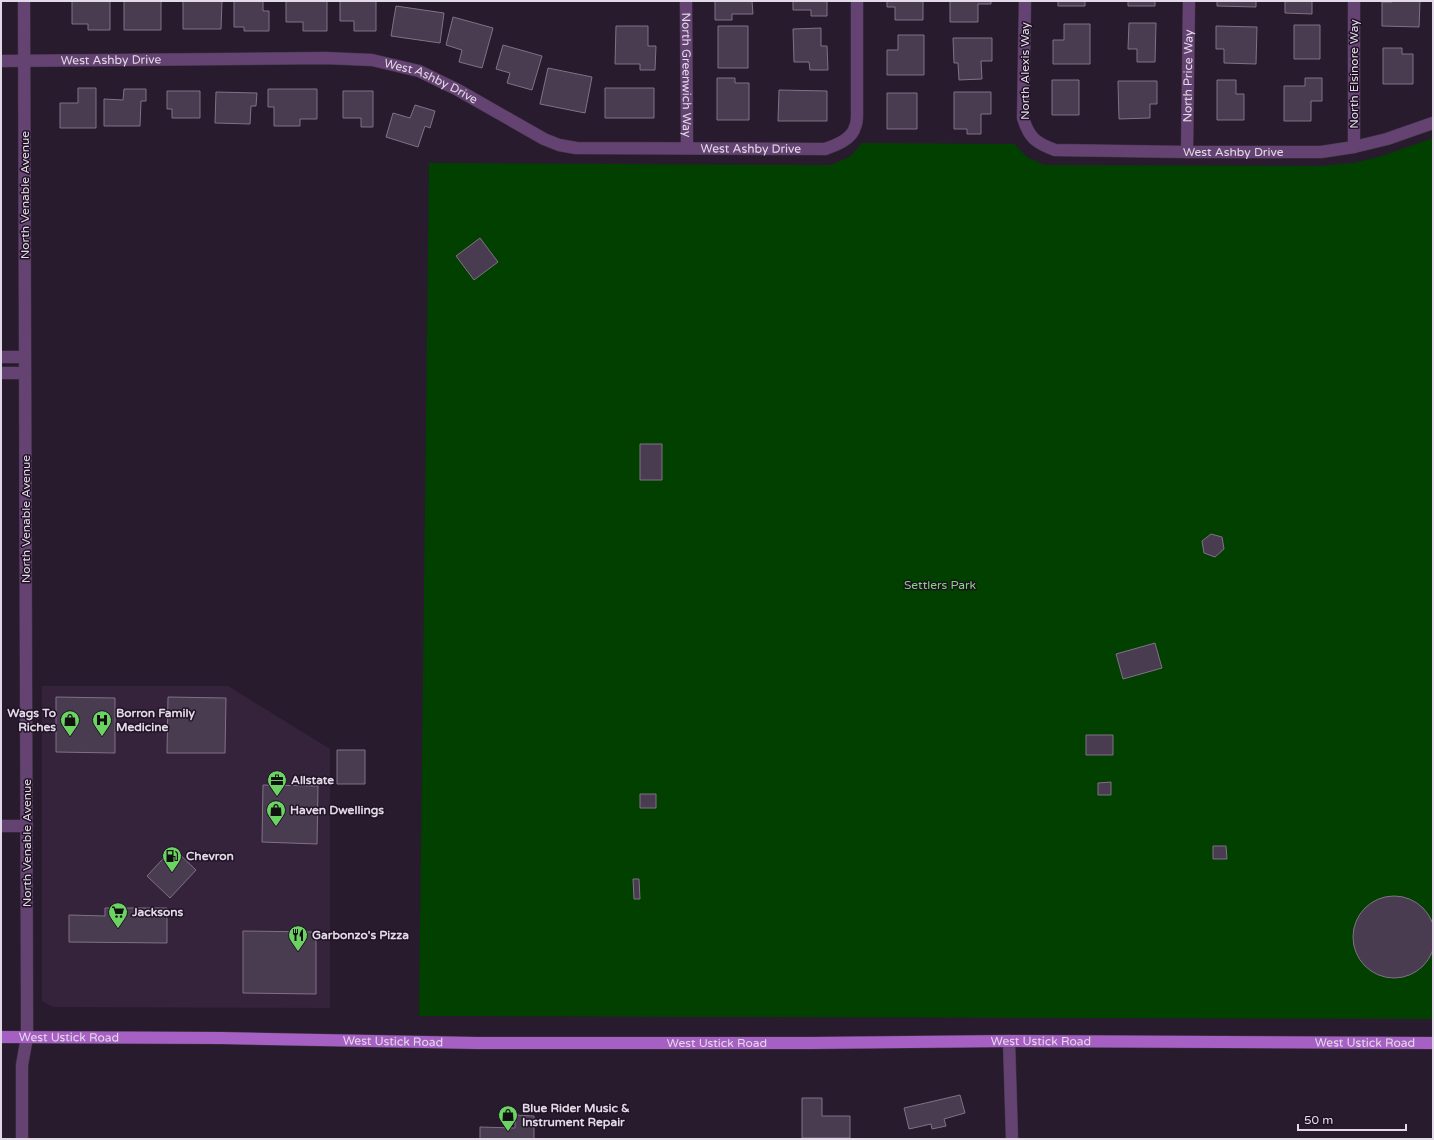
<svg xmlns="http://www.w3.org/2000/svg" width="1434" height="1140" font-family="'Varela Round',sans-serif">
  <rect width="100%" height="100%" fill="#281b2e"/>
  <path fill="#34233b" d="M42 686H228L330 749V1008L53 1007 42 1001Z"/>
  <path fill="#024000" d="M1433 138V1019L419 1016 429 163 831 165 851 156 862 143 1014 144 1027 157 1044 165 1319 166 1354 163 1382 156Z"/>
  <path fill="#493b50" stroke="#817188" d="M72 1H110V30H88V24H72Z
    M124 1H161V30H124Z
    M183 1H222L221 29H183Z
    M234 1H263V11H269V31H244V27H234Z
    M286 1H327V31H303V22H286Z
    M340 1H376V31H354V21H340Z
    M715 1H752L753 14H732V20H715Z
    M793 1H827V16H811V10H793Z
    M887 1H923V20H895V7H887Z
    M950 1H991V4H978V22H950Z
    M1058 1H1085V6H1058Z
    M1128 1H1155V6H1128Z
    M1217 1H1256V7L1217 6Z
    M1285 1H1312V14L1285 13Z
    M1392 1H1420L1419 27 1382 26V2H1392Z
    M396 6 444 13 440 43 391 36Z
    M453 17 493 28 482 68 459 62 462 50 446 45Z
    M1129 23H1156L1155 62H1137V49H1128Z
    M1064 24H1090V64H1053V40H1064Z
    M1294 25H1320V59H1294Z
    M616 26H648V46H656L655 70H640V64H615Z
    M718 26H748V68H718Z
    M1216 26 1257 27 1256 64 1224 63V49H1216Z
    M821 28V46H827L828 70H810L809 62H794L793 29Z
    M898 35H924V75H887V50H898Z
    M953 38H992V61H981L982 79 959 80 958 63H954Z
    M503 45 542 56 532 90 507 83 510 73 496 69Z
    M1383 48H1402V54H1413V84H1383Z
    M548 68 592 77 585 113 540 104Z
    M717 78H735V83H749V120H717Z
    M1305 78H1322V101H1311V121H1284V86H1305Z
    M1052 80H1079V115H1052Z
    M1217 80H1236V94H1244V120H1217Z
    M1118 81H1157V104H1150V118L1119 119Z
    M78 88H96V128H60V103H78Z
    M605 88H654V118H605Z
    M124 89H146V101H141L140 126H104V99L123 100Z
    M268 89H317V119H300V126H274V107H268Z
    M779 90 827 91V121H778Z
    M167 91H200V118H172V109H167Z
    M343 91H373V127H361V118H343Z
    M216 92 257 93 256 106H251L250 124 215 123Z
    M954 92H991V114H981V134H967V129H954Z
    M887 93H917V129H887Z
    M415 105 435 111 430 128 425 126 418 147 386 137 393 113 410 118Z
    M480 238 498 262 474 280 456 256Z
    M640 444H662V480H640Z
    M1211 534 1222 537 1224 549 1215 557 1204 553 1202 541Z
    M1155 643 1162 668 1123 679 1116 654Z
    M56 697 115 698V753L56 752Z
    M168 697 226 698 225 753H167Z
    M1086 735H1113V755H1086Z
    M337 750H365V784H337Z
    M1111 782V795H1098V783Z
    M263 785 318 786 317 844 262 842Z
    M640 794H656V808H640Z
    M1213 846H1226L1227 859H1213Z
    M173 848 196 870 170 898 147 876Z
    M633 879H639L640 899H634Z
    M1353 937a41 41 0 1 1 82 0a41 41 0 1 1-82 0Z
    M105 908H167V943L69 942V915L105 916Z
    M243 931 316 932V994L243 993Z
    M960 1095 965 1113 944 1119 946 1126 932 1129 931 1124 909 1129 904 1108Z
    M802 1098H822V1116H850V1138H802Z
    M515 1115 534 1116V1139H480V1127L515 1128Z"/>
  <g fill="none" stroke-linecap="round" stroke-linejoin="round">
    <defs>
      <g id="minor">
        <path id="s1" d="M686 1 687 148"/>
        <path id="s2" d="M1025 1 1023 118C1029 138 1036 143 1055 150L1187 152H1321L1354 147 1387 139 1433 123"/>
        <path id="s3" d="M1 61 325 58 372 60 419 71 458 90 544 139 559 145 576 148 825 149C837 145 852 139 855 127 857 123 857 118 857 114V1"/>
        <path d="M1354 147V1"/>
        <path id="s4" d="M1187 152 1189 1"/>
        <path d="M1 357H24"/>
        <path d="M1 373H24"/>
        <path d="M1 826H27"/>
        <path d="M1009 1041 1012 1139"/>
        <path d="M22 1139V1065L27 1037V1007L24 1"/>
      </g>
      <g id="major">
        <path id="s5" d="M1 1037 221 1038 476 1043H811L1009 1041 1433 1043"/>
      </g>
    </defs>
    <use href="#minor" stroke="#423648" stroke-width="13"/>
    <use href="#major" stroke="#423648" stroke-width="13"/>
    <use href="#minor" stroke="#644271" stroke-width="12"/>
    <use href="#major" stroke="#a65fc2" stroke-width="12"/>
  </g>
  <defs>
    <symbol id="shop-pin" viewBox="-11 -11 22 30"><path d="M0 17L-7.5 6A9.5 9.5 0 1 1 7.5 6Z" fill="#6bd362" stroke="#1f1224"/><path d="M-5-2.5h2.3a2.7 3.5 0 0 1 5.4 0H5L5.5 6h-11ZM-1.5-2.5h3a1.5 2.3 0 0 0-3 0Z" fill="#111"/></symbol>
    <symbol id="hospital-pin" viewBox="-11 -11 22 30"><path d="M0 17L-7.5 6A9.5 9.5 0 1 1 7.5 6Z" fill="#6bd362" stroke="#1f1224"/><path d="M-5-5h3v3.5h4V-5h3V5h-3V1.5h-4V5h-3Z" fill="#111"/></symbol>
    <symbol id="office-pin" viewBox="-11 -11 22 30"><path d="M0 17L-7.5 6A9.5 9.5 0 1 1 7.5 6Z" fill="#6bd362" stroke="#1f1224"/><path d="M-6-3h4V-5.5h4V-3h4V5H-6ZM-1-4.5V-3h2v-1.5ZM-6 0V1H6V0Z" fill="#111"/></symbol>
    <symbol id="fuel-pin" viewBox="-11 -11 22 30"><path d="M0 17L-7.5 6A9.5 9.5 0 1 1 7.5 6Z" fill="#6bd362" stroke="#1f1224"/><path d="M-5.5-6h7V0h2V4h1.3V-2.5L3-4.5l.8-.8L6-3V5H2.5V1h-1V6h-7ZM-4.2-4.7v3.2H.2V-4.7Z" fill="#111"/></symbol>
    <symbol id="supermarket-pin" viewBox="-11 -11 22 30"><path d="M0 17L-7.5 6A9.5 9.5 0 1 1 7.5 6Z" fill="#6bd362" stroke="#1f1224"/><path d="M-6-5.5h2.5l.6 2H6L4.5 2H-2.5L-4.4-4H-6ZM-1.5 3.2a1.3 1.3 0 1 0 .1 0ZM3 3.2a1.3 1.3 0 1 0 .1 0Z" fill="#111"/></symbol>
    <symbol id="restaurant-pin" viewBox="-11 -11 22 30"><path d="M0 17L-7.5 6A9.5 9.5 0 1 1 7.5 6Z" fill="#6bd362" stroke="#1f1224"/><path d="M-5-6h1v4h1v-4h1v4h1v-4h1v5L-1.5 .5V6h-2V.5L-5-1ZM5-6V6H3V1.5H1.5Q1.5-4 5-6Z" fill="#111"/></symbol>
  </defs>
  <g fill-rule="evenodd">
    <use href="#shop-pin" x="59" y="709" width="22" height="30"/>
    <use href="#hospital-pin" x="91" y="709" width="22" height="30"/>
    <use href="#office-pin" x="266" y="769" width="22" height="30"/>
    <use href="#shop-pin" x="265" y="799" width="22" height="30"/>
    <use href="#fuel-pin" x="161" y="845" width="22" height="30"/>
    <use href="#supermarket-pin" x="107" y="901" width="22" height="30"/>
    <use href="#restaurant-pin" x="287" y="924" width="22" height="30"/>
    <use href="#shop-pin" x="497" y="1104" width="22" height="30"/>
  </g>
  <g text-anchor="middle" dominant-baseline="central" stroke-width="3" stroke-linejoin="round" paint-order="stroke">
    <g font-size="12" fill="#e3dae7" stroke="#1f1224">
      <text stroke="none"><textPath href="#s3" startOffset="110">West Ashby Drive</textPath></text>
      <text transform="translate(1025 71) rotate(-90)">North Alexis Way</text>
      <text transform="translate(1354 74) rotate(-90)">North Elsinore Way</text>
      <text stroke="none"><textPath href="#s1" startOffset="74">North Greenwich Way</textPath></text>
      <text stroke="none"><textPath href="#s4" startOffset="76">North Price Way</textPath></text>
      <text stroke="none"><textPath href="#s3" startOffset="434">West Ashby Drive</textPath></text>
      <text stroke="none"><textPath href="#s3" startOffset="770">West Ashby Drive</textPath></text>
      <text stroke="none"><textPath href="#s2" startOffset="343">West Ashby Drive</textPath></text>
      <text transform="translate(25 195) rotate(-90)">North Venable Avenue</text>
      <text transform="translate(26 519) rotate(-90)">North Venable Avenue</text>
      <text transform="translate(27 843) rotate(-90)">North Venable Avenue</text>
      <text stroke="none"><textPath href="#s5" startOffset="68">West Ustick Road</textPath></text>
      <text stroke="none"><textPath href="#s5" startOffset="392">West Ustick Road</textPath></text>
      <text stroke="none"><textPath href="#s5" startOffset="1040">West Ustick Road</textPath></text>
      <text stroke="none"><textPath href="#s5" startOffset="716">West Ustick Road</textPath></text>
      <text stroke="none"><textPath href="#s5" startOffset="1364">West Ustick Road</textPath></text>
    </g>
    <g font-size="12" fill="#7ed776" stroke="#1f1224">
      <text x="940" y="585">Settlers Park</text>
    </g>
    <g font-size="12" font-weight="bold" fill="#e3dae7" stroke="#1f1224" text-anchor="start">
      <text x="56" y="713" text-anchor="end">Wags To<tspan x="56" dy="14">Riches</tspan></text>
      <text x="116" y="713">Borron Family<tspan x="116" dy="14">Medicine</tspan></text>
      <text x="291" y="780">Allstate</text>
      <text x="290" y="810">Haven Dwellings</text>
      <text x="186" y="856">Chevron</text>
      <text x="132" y="912">Jacksons</text>
      <text x="312" y="935">Garbonzo's Pizza</text>
      <text x="522" y="1108">Blue Rider Music &amp;<tspan x="522" dy="14">Instrument Repair</tspan></text>
    </g>
  </g>
  <rect width="1434" height="1140" fill="none" stroke="#e3dae7" stroke-width="4"/>
  <path d="M1298 1124v6h108v-6" fill="none" stroke="#e3dae7" stroke-width="2"/>
  <text x="1304" y="1124" font-size="12" fill="#e3dae7" stroke="#1f1224" stroke-width="3" paint-order="stroke">50 m</text>
</svg>
